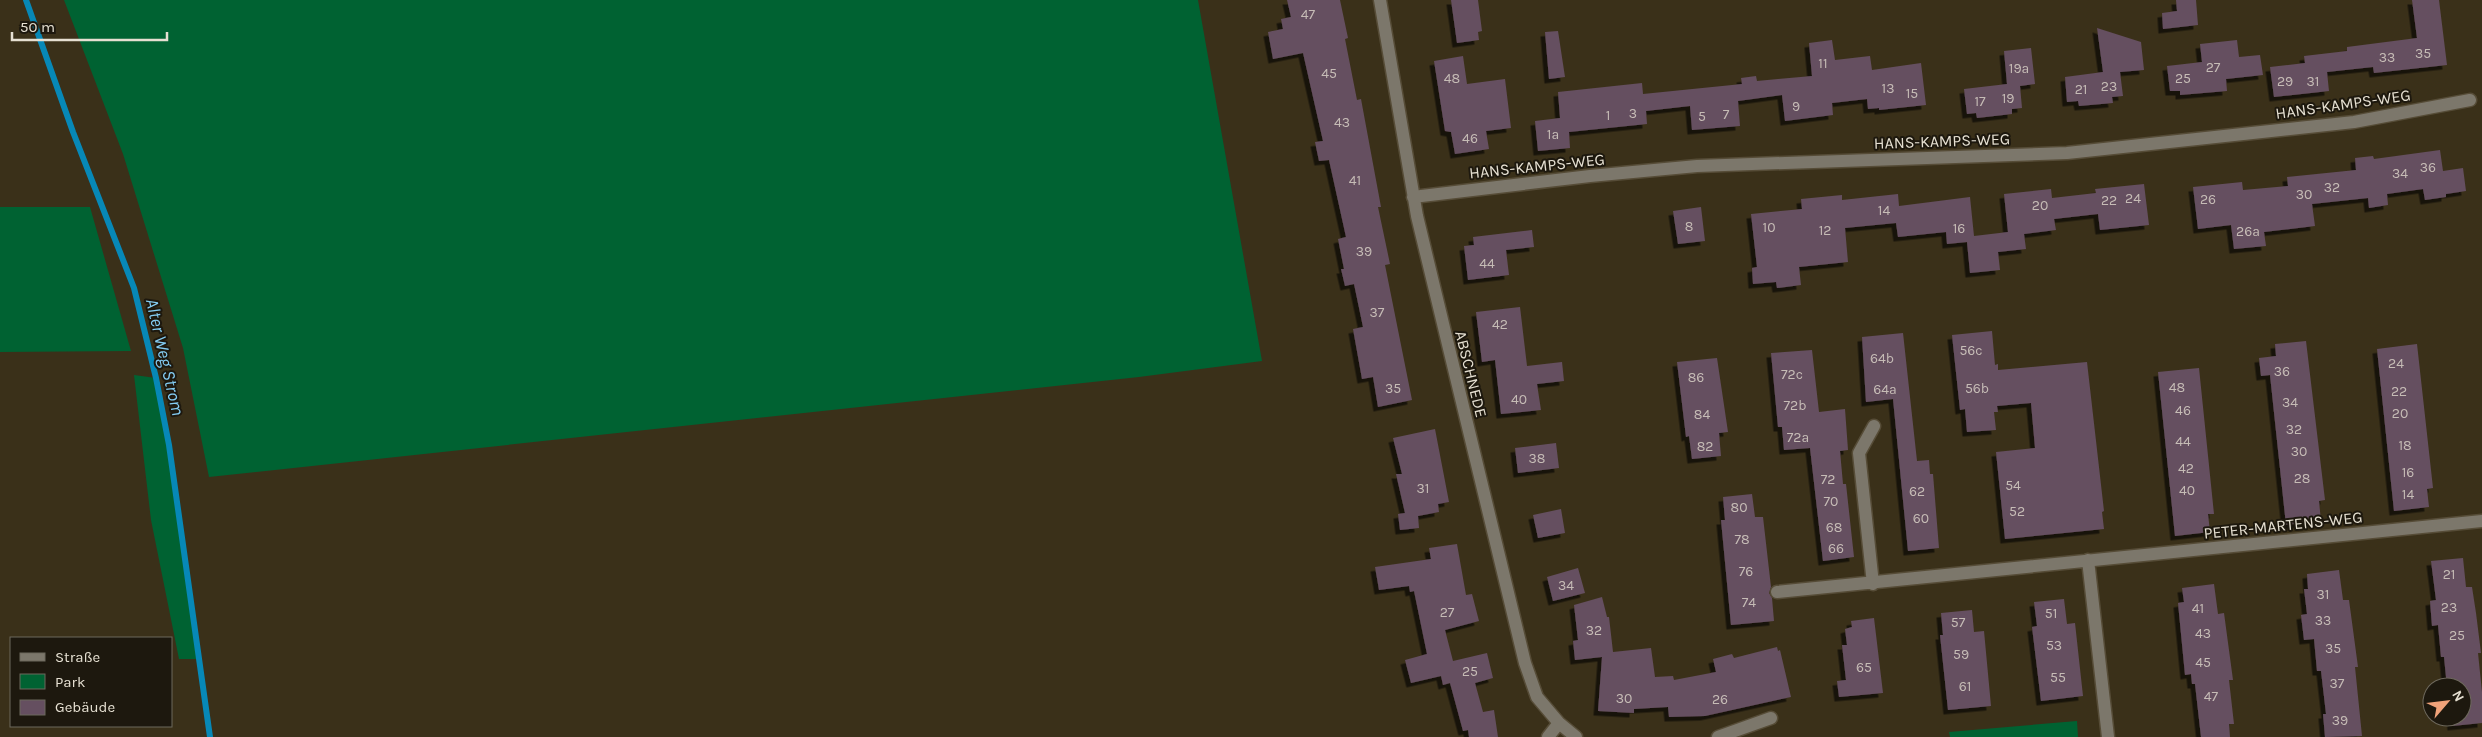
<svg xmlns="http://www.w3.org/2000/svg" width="2482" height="737" font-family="Karla,sans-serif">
  <defs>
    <filter id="shadow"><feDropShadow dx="-4.5" dy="4.5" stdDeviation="0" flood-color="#0009"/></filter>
  </defs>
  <rect width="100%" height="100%" fill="#3a3019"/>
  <path fill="#006232" d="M64 0H1198L1262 361 1139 377 209 477 183 348 123 154Z
    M0 207H90L131 351 0 352Z
    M134 375 156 378 169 445 201 659H179L151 520Z
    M2077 721 2078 737H1950L1949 732Z"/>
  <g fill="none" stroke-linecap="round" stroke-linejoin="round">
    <path stroke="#0788b7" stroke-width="6" d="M26 0 73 132 134 288 156 378 169 445 210 737"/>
  </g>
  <path fill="#654f60" filter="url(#shadow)" d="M1287 0H1340L1348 38 1345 39 1357 100 1361 99 1381 207H1378L1390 264 1385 265 1412 400 1378 407 1373 377 1362 379 1353 329 1363 327 1354 284 1345 286 1341 269H1344L1338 239 1346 237 1329 160 1319 161 1315 142 1323 141 1303 53 1273 59 1268 32 1283 29 1281 19 1291 17Z
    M1451 0H1478L1482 31 1478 32 1479 40 1457 43Z
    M2176 0H2196L2198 25 2163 29 2162 13 2177 11Z
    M2412 0H2439L2447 65 2374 73 2373 67 2327 72 2329 91 2274 97 2270 67 2305 63 2304 56 2347 51V47L2417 38Z
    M2097 28 2141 42 2144 70 2120 72 2123 96 2112 97 2113 103 2079 106 2078 101 2067 102 2065 77 2103 72Z
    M1558 31 1565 77 1549 79 1545 32Z
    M1832 40 1835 60 1870 56 1872 70 1921 63 1926 105 1879 110V108L1868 109 1867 99 1832 103 1833 115 1785 121 1782 95 1738 101 1740 126 1692 130 1690 106 1646 111 1647 124 1569 132 1570 148 1538 151 1535 121 1560 118 1558 92 1642 83 1643 94 1742 84 1741 78 1756 76 1757 81 1812 76 1809 43Z
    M2237 40 2239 57 2260 55 2263 75 2226 79 2227 91 2180 95V91H2170L2167 66 2202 62 2200 44Z
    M2031 48 2035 84 2020 86 2022 108 2012 109V114L1977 118 1976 113 1967 114 1964 89 2007 84 2004 51Z
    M1463 56 1467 84 1505 79 1511 128 1486 131 1489 149 1455 154 1451 132 1445 131 1434 61Z
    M2440 150 2443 171 2463 168 2466 191 2446 194V197L2425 200 2423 189 2387 194 2388 205 2369 208 2368 198 2312 204 2315 226 2264 232 2266 246 2234 249 2231 225 2198 229 2193 187 2242 182 2243 190 2288 186 2287 177 2356 170 2355 158 2373 156 2374 159Z
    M2144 184 2149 225 2100 230 2098 214 2054 219 2056 230 2024 234 2026 249 1998 252 2000 270 1970 273 1967 242 1947 244 1946 232 1898 237 1896 223 1845 228 1848 262 1799 267 1801 285 1777 288 1776 282 1753 284 1752 268 1757 267 1751 214 1802 209 1801 199 1842 195V200L1898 194 1899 206 1970 197 1974 236 2008 232 2004 194 2051 189 2052 198 2096 193 2095 189Z
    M1701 207 1705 241 1678 244 1673 211Z
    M1532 230 1534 247 1506 250 1509 275 1468 280 1464 246 1474 245 1473 237Z
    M1520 307 1527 366 1562 362 1564 381 1537 384 1541 410 1501 414 1495 360 1482 362 1476 312Z
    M1992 331 1995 365 1998 364V370L2087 362 2104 511 2102 512 2104 529 2005 539 1996 452 2035 448 2031 403 1997 406 1998 412H1994L1996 430 1967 432 1965 409 1960 410 1952 335Z
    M1903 333 1917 461 1929 460 1930 474H1933L1939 548 1908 551 1893 399 1866 402 1862 337Z
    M2306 341 2325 500 2319 501 2321 521 2286 525 2270 375 2261 376 2259 358 2276 356 2275 344Z
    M2417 344 2433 488 2427 489 2429 507 2394 511 2377 349Z
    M1812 350 1819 412 1845 409 1848 450 1840 451 1843 484H1846L1854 557 1823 561 1810 448 1784 450 1782 427H1778L1771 353Z
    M1717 358 1728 432 1719 433 1721 456 1692 459 1689 436 1686 437 1677 362Z
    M2199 368 2214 514H2208L2210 532 2175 536 2158 372Z
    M1435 429 1449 502 1438 504 1439 512 1418 516 1419 528 1400 530 1398 514 1405 513 1396 474H1402L1393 438Z
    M1556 443 1559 468 1518 473 1515 448Z
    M1752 494 1755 517H1763L1771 587 1769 593 1772 598 1774 621 1731 625 1721 520H1725L1723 497Z
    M1561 509 1565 533 1538 538 1533 515Z
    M1457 544 1466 595 1472 594 1479 621 1445 630 1453 661 1487 653 1493 678 1475 683 1483 712 1494 710 1498 737H1469L1468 730 1463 731 1450 683 1443 685 1441 676 1411 683 1405 660 1427 654 1414 591 1410 592 1409 586 1379 590 1378 584 1375 567 1431 559 1429 548Z
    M2463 558 2466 587H2472L2476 613 2481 653H2478L2482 692V723L2452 726 2451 717H2462V687H2447L2444 657H2441L2438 625 2432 626 2430 601 2436 600 2431 561Z
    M1578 568 1585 593 1553 601 1547 577Z
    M2339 570 2343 600H2349L2358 667H2355L2362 736 2325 737 2323 714H2326L2321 671H2317L2314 639 2304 640 2301 615 2307 614 2304 589H2308L2307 574Z
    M2214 584 2218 614 2224 613 2233 680H2229L2234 724H2229L2230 737H2201L2195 684H2192L2191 674 2185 675 2178 603 2184 602 2182 588Z
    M1602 597 1607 617H1609L1613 652 1651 648 1655 677 1673 676 1674 680 1716 672 1713 659 1732 654 1734 658 1777 647 1778 651 1780 650 1791 697 1705 716 1669 717 1668 707 1634 709V713L1598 711 1602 657 1575 660 1573 641 1578 640 1574 605Z
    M2064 599 2067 624 2075 623 2083 696 2041 701 2032 627 2037 626 2034 602Z
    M1972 610 1974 632 1984 631 1991 706 1948 710 1940 635H1943L1941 613Z
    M1874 618 1883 693 1839 697 1837 681 1846 680 1842 645H1847L1845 629 1852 627 1851 621Z"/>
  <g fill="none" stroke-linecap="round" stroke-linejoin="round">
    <defs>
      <path id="minor" d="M1380 0 1417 216 1525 663 1537 697 1559 723 1576 737
        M1413 197 1590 176 1697 166 2067 153 2354 122 2470 100
        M2088 560 2108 737
        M1873 584 1859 453 1874 426
        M1777 592 2482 521
        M1548 737 1559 723
        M1718 737 1771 718"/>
    </defs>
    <use href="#minor" stroke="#564c37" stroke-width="15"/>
    <use href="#minor" stroke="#7c776b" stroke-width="12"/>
  </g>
  <g text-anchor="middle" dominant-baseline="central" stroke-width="4" stroke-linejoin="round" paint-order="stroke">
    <g font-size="14" fill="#c6bcb6">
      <text x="1308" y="14">47</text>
      <text x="2423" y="53">35</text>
      <text x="2387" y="57">33</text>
      <text x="1823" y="63">11</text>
      <text x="2213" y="67">27</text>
      <text x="2019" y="68">19a</text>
      <text x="1329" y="73">45</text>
      <text x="1452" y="78">48</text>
      <text x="2183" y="78">25</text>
      <text x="2285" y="81">29</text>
      <text x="2313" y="81">31</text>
      <text x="2109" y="86">23</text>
      <text x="1888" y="88">13</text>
      <text x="2081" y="89">21</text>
      <text x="1912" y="93">15</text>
      <text x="2008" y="98">19</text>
      <text x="1980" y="101">17</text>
      <text x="1796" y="106">9</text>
      <text x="1633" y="113">3</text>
      <text x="1726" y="114">7</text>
      <text x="1608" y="115">1</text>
      <text x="1702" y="116">5</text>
      <text x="1342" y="122">43</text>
      <text x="1553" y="134">1a</text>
      <text x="1470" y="138">46</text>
      <text x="2428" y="167">36</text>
      <text x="2400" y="173">34</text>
      <text x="1355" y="180">41</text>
      <text x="2332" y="187">32</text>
      <text x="2304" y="194">30</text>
      <text x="2133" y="198">24</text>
      <text x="2208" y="199">26</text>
      <text x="2109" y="200">22</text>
      <text x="2040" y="205">20</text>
      <text x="1884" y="210">14</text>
      <text x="1689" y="226">8</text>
      <text x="1769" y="227">10</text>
      <text x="1959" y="228">16</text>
      <text x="1825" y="230">12</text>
      <text x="2248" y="231">26a</text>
      <text x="1364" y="251">39</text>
      <text x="1487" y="263">44</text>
      <text x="1377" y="312">37</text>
      <text x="1500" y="324">42</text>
      <text x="1971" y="350">56c</text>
      <text x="1882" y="358">64b</text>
      <text x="2396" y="363">24</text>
      <text x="2282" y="371">36</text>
      <text x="1792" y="374">72c</text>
      <text x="1696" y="377">86</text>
      <text x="2177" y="387">48</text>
      <text x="1393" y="388">35</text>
      <text x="1977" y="388">56b</text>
      <text x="1885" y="389">64a</text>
      <text x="2399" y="391">22</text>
      <text x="1519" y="399">40</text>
      <text x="2290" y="402">34</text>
      <text x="1795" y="405">72b</text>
      <text x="2183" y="410">46</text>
      <text x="2400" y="413">20</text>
      <text x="1702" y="414">84</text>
      <text x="2294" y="429">32</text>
      <text x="1798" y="437">72a</text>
      <text x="2183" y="441">44</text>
      <text x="2405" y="445">18</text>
      <text x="1705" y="446">82</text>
      <text x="2299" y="451">30</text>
      <text x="1537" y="458">38</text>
      <text x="2186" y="468">42</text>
      <text x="2408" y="472">16</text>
      <text x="2302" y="478">28</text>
      <text x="1828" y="479">72</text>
      <text x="2013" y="485">54</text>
      <text x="1423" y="488">31</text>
      <text x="2187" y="490">40</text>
      <text x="1917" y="491">62</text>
      <text x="2408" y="494">14</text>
      <text x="1831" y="501">70</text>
      <text x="1739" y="507">80</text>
      <text x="2017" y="511">52</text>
      <text x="1921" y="518">60</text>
      <text x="1834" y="527">68</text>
      <text x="1742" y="539">78</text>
      <text x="1836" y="548">66</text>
      <text x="1746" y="571">76</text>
      <text x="2449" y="574">21</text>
      <text x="1566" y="585">34</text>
      <text x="2323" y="594">31</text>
      <text x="1749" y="602">74</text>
      <text x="2449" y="607">23</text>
      <text x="2198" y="608">41</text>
      <text x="1447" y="612">27</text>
      <text x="2051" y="613">51</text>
      <text x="2323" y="620">33</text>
      <text x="1958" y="622">57</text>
      <text x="1594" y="630">32</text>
      <text x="2203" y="633">43</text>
      <text x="2457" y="635">25</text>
      <text x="2054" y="645">53</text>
      <text x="2333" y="648">35</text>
      <text x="1961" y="654">59</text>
      <text x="2203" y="662">45</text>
      <text x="1864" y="667">65</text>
      <text x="1470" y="671">25</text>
      <text x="2058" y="677">55</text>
      <text x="2337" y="683">37</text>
      <text x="1965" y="686">61</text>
      <text x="2211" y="696">47</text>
      <text x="1624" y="698">30</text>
      <text x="1720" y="699">26</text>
      <text x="2340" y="720">39</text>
    </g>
    <g font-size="16" fill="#e6e0d2" stroke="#1d180e">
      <text transform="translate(2343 104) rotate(-8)">HANS-KAMPS-WEG</text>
      <text transform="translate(1942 141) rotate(-2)">HANS-KAMPS-WEG</text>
      <text transform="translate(1537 166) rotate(-6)">HANS-KAMPS-WEG</text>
      <text transform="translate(1471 374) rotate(76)">ABSCHNEDE</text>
      <text transform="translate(2283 525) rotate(-6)">PETER-MARTENS-WEG</text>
    </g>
    <g font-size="18" font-style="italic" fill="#84ccf2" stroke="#1d180e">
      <text transform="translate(165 357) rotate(77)">Alter Weg Strom</text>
    </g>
  </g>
  <rect x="10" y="637" width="162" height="90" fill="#1d180e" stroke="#6d685c"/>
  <rect x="20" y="653" width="25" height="8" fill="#7c776b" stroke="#6d685c"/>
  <text x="55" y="662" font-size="15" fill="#e6e0d2">Straße</text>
  <rect x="20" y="674" width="25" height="15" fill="#006232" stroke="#6d685c"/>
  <text x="55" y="687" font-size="15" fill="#e6e0d2">Park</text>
  <rect x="20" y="700" width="25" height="15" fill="#654f60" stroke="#6d685c"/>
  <text x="55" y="712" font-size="15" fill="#e6e0d2">Gebäude</text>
  <g transform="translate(2447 702) rotate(62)"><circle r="24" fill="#1d180e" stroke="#6d685c"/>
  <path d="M0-4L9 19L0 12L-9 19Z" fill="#f0a279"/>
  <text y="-8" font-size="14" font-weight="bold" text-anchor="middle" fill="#e6e0d2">N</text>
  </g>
  <path d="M12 32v8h155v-8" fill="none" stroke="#e6e0d2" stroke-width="2.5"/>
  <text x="20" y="32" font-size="15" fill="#e6e0d2" stroke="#1d180e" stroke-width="4" paint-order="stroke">50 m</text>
</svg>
